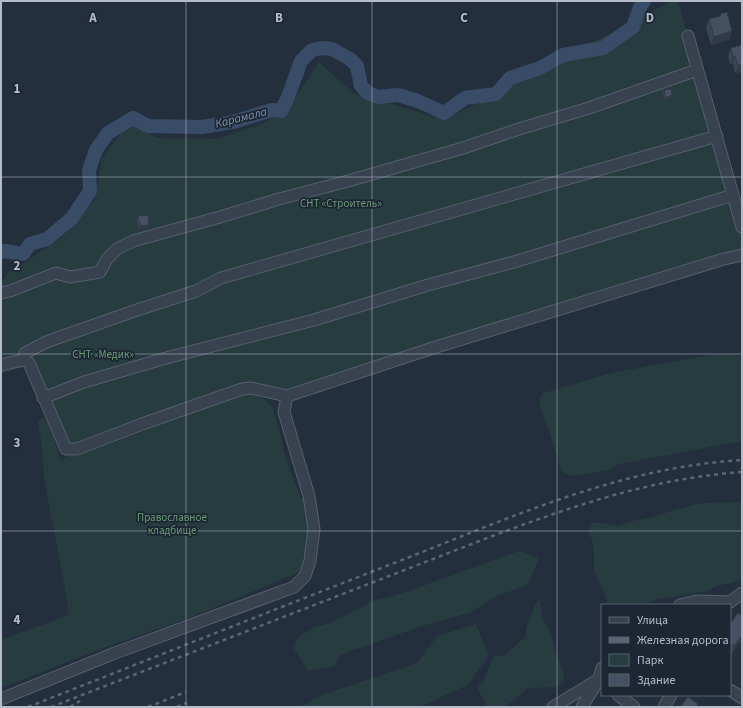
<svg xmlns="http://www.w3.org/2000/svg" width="743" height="708" font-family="'Source Sans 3',sans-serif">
  <rect width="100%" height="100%" fill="#242f3e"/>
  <path fill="#263c3f" d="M672 1H678L733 195 742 236V251L289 390 267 386H229L62 454 24 367 1 374V283L7 274 60 239 95 199 102 158 129 123 157 138 218 139 262 124 288 108 319 62 353 93 445 120Z
    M710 355H737L742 356V441L619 464 615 466 608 470 592 473 575 476 568 475 565 473 560 468 548 427 542 413 539 399 543 393 611 373Z
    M253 391 265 400 272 407 280 432 284 452 301 499H305L309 522 307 550 300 572 186 619 103 648 1 688V640C23 630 47 625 69 614L65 588 44 478 42 447 38 420 44 417 53 435 61 461 69 455Z
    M742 502V580L717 586 707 591 658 599 642 605H608L604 592 594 571V554L593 543 589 532V527L592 523H603L618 526 633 521 653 517 677 509 703 503Z
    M519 551 539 558 528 585 494 597 472 612 422 626 340 655 334 667 308 671 293 647 299 637 312 628 330 623 375 600 397 595Z
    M540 600 543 619 551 635 556 655 563 670 564 682 556 687 528 688 508 704 506 707H487L478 689 479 685 483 683 486 675 494 655 504 656 526 636V628L532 614 534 605Z
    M476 624 489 655 469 684 420 707H300L322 695 417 663 437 636Z"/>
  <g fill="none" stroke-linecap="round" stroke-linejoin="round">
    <path stroke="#394c67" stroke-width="14" d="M1 252 5 251 23 254 30 244 47 239 72 218 90 191 89 170 96 150 108 133 133 118 148 126 202 127 233 122 272 110 281 111 288 97 301 61 312 50 322 48 332 49 350 59 357 66 361 86 368 93 378 97 398 95 418 101 444 113 465 98 496 94 510 78 540 68 563 55 603 48 633 27 640 7 644 1"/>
    <defs>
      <path id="minor" d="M688 36 742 227
        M1 293 10 291 56 273 70 277 100 272 107 259 117 249 133 241 220 217 279 199 348 181 463 148 519 129 589 108 697 70
        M23 360 25 353 46 342 137 310 196 291 221 278 717 136
        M1 365 23 360 29 363 66 449H77L142 424 242 389 251 388 287 396
        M43 398 84 382 166 358 314 320 428 285 514 262 733 195
        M680 605 697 601 730 602 742 593
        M730 690 742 698
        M618 695 634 707
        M1 699 115 653 294 587 305 576 310 561 314 529 309 496 284 412 287 396 436 347 724 259 742 255
        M553 707 599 679 602 682
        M582 707 599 679 602 668
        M664 707 671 695"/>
    </defs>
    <use href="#minor" stroke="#565f6c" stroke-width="13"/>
    <use href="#minor" stroke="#38414e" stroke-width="11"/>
    <path stroke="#5a6575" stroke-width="2.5" stroke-dasharray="4 4" stroke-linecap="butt" d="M28 707C155 657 281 607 407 558 516 515 624 467 742 460
      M51 707 495 535C576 505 655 478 742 472
      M70 707 80 701
      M148 707 186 692
      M177 707 187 703"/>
  </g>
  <path fill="#3b4654" d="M720 14 732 31 729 40 711 45 706 28 709 19 720 16Z
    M742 45V75L741 72 735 73 733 64H730L728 56 731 48Z
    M664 90 671 98 665 100 663 93Z
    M138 216 149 225 148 228 138 229 137 219Z
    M730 624 742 639 731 655 730 654Z"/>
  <path fill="#303945" d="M732 31 729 40 711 45 714 37Z
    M735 56 733 64H730L733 57Z
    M742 64V69L741 72 735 73 738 66Z
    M672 95 671 98 665 100 666 98Z
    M149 225 148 228 138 229 140 226Z
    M742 635V639L731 655 734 646Z"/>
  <path fill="#455162" stroke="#303945" d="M727 12 732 31 714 37 709 19 721 16 720 14Z
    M742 45V64L738 66 735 56 733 57 731 48Z
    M671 89 672 95 666 98 664 90Z
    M148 215 149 225 140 226 138 216Z
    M738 613 742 616V635L734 646 730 644V624Z
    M688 697 698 704 696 707H680Z"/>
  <path fill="none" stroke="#b4bcc9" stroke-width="1" stroke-opacity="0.55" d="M186 1V707M372 1V707M557 1V707M1 177H742M1 354H742M1 531H742"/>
  <g text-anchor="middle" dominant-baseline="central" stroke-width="3.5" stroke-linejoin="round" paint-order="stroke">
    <g font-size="11" fill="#6b9a76" stroke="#1d2633">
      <text x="341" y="203">СНТ «Строитель»</text>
      <text x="103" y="354">СНТ «Медик»</text>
      <text x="172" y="517">Православное<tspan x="172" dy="13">кладбище</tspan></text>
    </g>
    <g font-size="12" font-style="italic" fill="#7c92b1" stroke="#1d2633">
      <text transform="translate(241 118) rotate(-14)">Карамала</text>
    </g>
  </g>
  <g font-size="13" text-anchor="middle" font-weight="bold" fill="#b4bcc9" stroke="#1d2633" stroke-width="3.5" stroke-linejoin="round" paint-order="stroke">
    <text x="93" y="22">A</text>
    <text x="279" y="22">B</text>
    <text x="464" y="22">C</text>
    <text x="650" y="22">D</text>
    <text x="17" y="93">1</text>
    <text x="17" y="270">2</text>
    <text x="17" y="447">3</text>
    <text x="17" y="624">4</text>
  </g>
  <rect width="743" height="708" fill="none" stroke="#b4bcc9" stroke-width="4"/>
  <rect x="601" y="604" width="130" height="92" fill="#1d2633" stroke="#59626f"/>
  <rect x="609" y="617" width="20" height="6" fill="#38414e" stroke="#59626f"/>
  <text x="637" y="624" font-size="12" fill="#b4bcc9">Улица</text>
  <rect x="609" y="637" width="20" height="6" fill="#5a6575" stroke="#59626f"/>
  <text x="637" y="644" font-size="12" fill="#b4bcc9">Железная дорога</text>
  <rect x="609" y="654" width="20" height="12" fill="#263c3f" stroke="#59626f"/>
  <text x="637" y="664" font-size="12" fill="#b4bcc9">Парк</text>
  <rect x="609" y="674" width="20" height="12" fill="#455162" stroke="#59626f"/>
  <text x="637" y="684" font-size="12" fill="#b4bcc9">Здание</text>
</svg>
